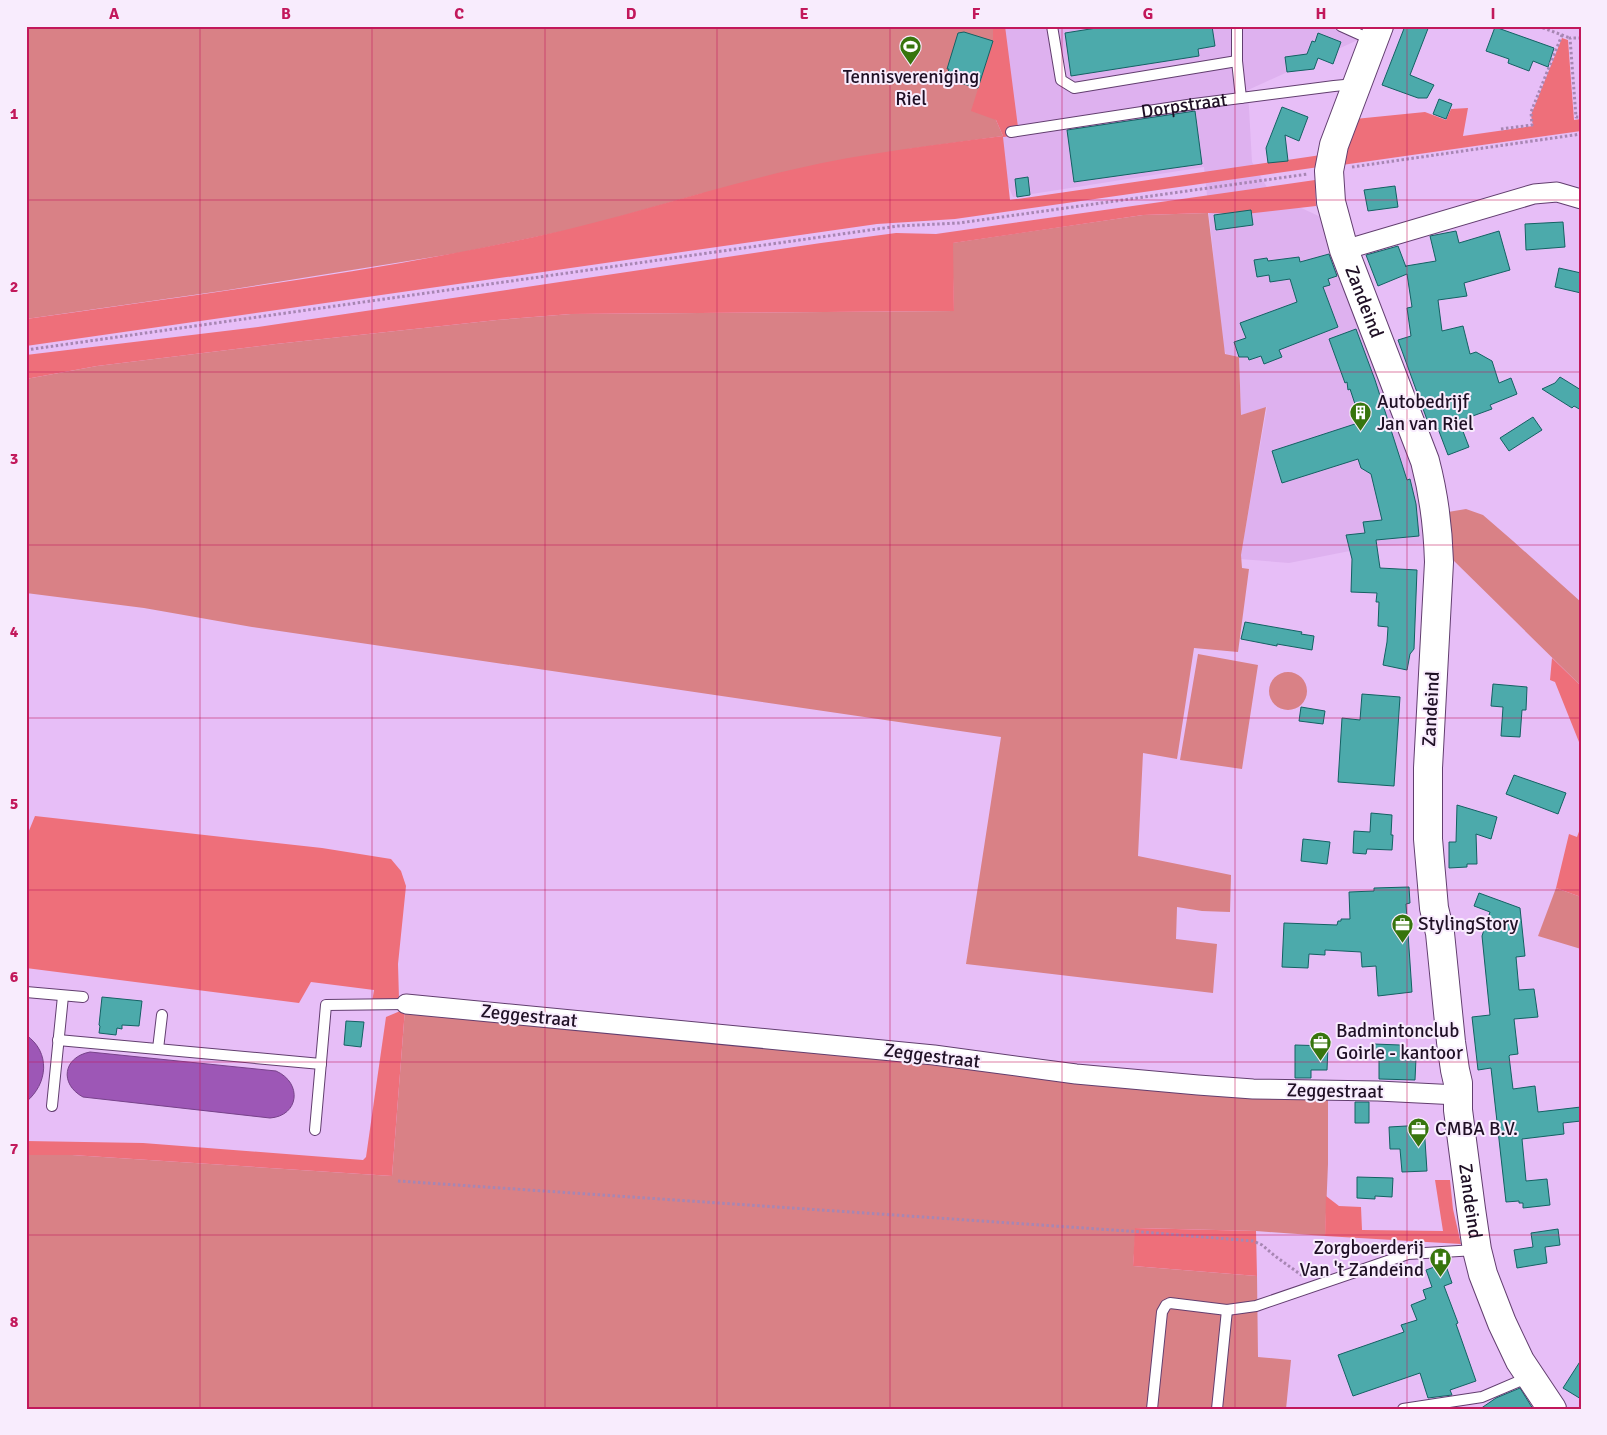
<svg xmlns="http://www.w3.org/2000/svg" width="1607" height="1435" font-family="Signika,sans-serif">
  <rect width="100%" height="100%" fill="#e7bef7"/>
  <path fill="#deb1ef" d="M1002 26H1366L1360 39 1248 90 1252 162 1271 194 1323 218 1395 416 1422 501 1425 544 1375 546 1289 563 1240 559 1267 407 1241 415 1239 357 1226 354 1223 346 1204 167 1013 197 995 154Z"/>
  <path fill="#d98186" d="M26 26H993V41L978 88 996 120 1003 136 909 149 700 194 583 227 464 252 228 290 26 319Z
    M1208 213 1225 354 1239 357 1241 415 1266 407 1241 555 1242 568 1249 569 1238 652 1194 648 1177 759 1143 753 1138 856 1231 875 1230 912 1202 911 1177 907 1176 939 1217 944 1213 993 966 964 1001 737 252 627 144 608 26 593V379L97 366 276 344 497 320 571 314 954 311 952 243 1143 215Z
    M1466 509 1483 515 1513 541 1581 602V686L1452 559 1448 512Z
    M1198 654 1258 665 1242 769 1180 760Z
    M1269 691a19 19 0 1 1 38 0a19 19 0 1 1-38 0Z
    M1556 888 1581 897V949L1538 936Z
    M405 1009 1328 1099V1164L1325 1236 1256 1231 1136 1228 1133 1266 1257 1276 1258 1357 1291 1360 1286 1409H26V1155H72L392 1176Z"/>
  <path fill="#ee6f7a" d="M993 26H1005L1019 135 1003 137 1010 200 1321 155 1319 167 955 219 877 224 26 346V319C196 295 367 273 534 237 622 218 707 189 795 169 864 153 933 145 1003 136L996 120 971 111 993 41Z
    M1562 38 1568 40 1574 120 1581 119V131L1342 165 1355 119 1425 112 1446 120 1451 109 1468 108 1463 136 1533 126 1531 115Z
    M1315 180 1316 206 1246 214 1208 213 1143 215 953 243 954 311 571 314 497 320 276 344 97 366 26 379V355L258 327 821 243 896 233 936 234Z
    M1552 658 1581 686V747L1555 682 1550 680Z
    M35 816 322 848 391 859 401 871 406 886 398 964 399 999 372 1002 374 990 311 982 299 1003 26 968V838Z
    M1581 826V897L1556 888 1569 834 1577 837Z
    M405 1009 392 1176 72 1155H26V1141L143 1143 363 1160 366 1157 386 1017Z
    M1435 1180H1450L1453 1209 1461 1244 1325 1236 1326 1196 1339 1206 1361 1207 1362 1230 1443 1231Z
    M1135 1228 1256 1231 1257 1276 1133 1266Z"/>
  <path fill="#9d57b6" stroke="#77428a" d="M26 1035C51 1052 48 1084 26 1102Z
    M90 1052 276 1071C303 1083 299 1116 270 1118L83 1097C59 1084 63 1057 90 1052Z"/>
  <path fill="#4caaab" stroke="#146163" d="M1109 26H1212L1215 46 1198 49 1199 56 1071 76 1065 33Z
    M1405 26H1429L1410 75 1434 85 1427 98H1418L1382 85Z
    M1495 27 1554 48 1548 67 1533 61 1529 71 1508 63 1509 59 1486 51Z
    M964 32 993 41 978 88 946 79 949 69H947L958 33Z
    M1318 33 1341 42 1333 64 1318 58 1314 69 1287 72 1285 57 1307 54 1312 41 1315 42Z
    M1439 99 1452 104 1446 119 1433 114Z
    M1282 107 1308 117 1299 141 1285 135 1288 161 1268 163 1266 148Z
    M1195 111 1202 164 1074 182 1067 130Z
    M1028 177 1030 195 1017 197 1015 179Z
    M1395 186 1398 207 1368 211 1364 190Z
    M1251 210 1253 225 1216 230 1214 215Z
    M1563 222 1565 247 1526 250 1525 224Z
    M1456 231 1459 243 1499 231 1510 270 1464 283 1467 296 1438 300 1442 331 1463 326 1470 354 1476 352 1492 361 1499 383 1511 378 1517 394 1490 405 1492 409 1459 421 1469 447 1448 455 1437 426 1430 428 1398 340 1411 336 1407 308 1412 307 1407 274 1378 286 1366 255 1398 246 1406 267V266L1436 261 1430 236Z
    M1329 254 1337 276 1328 279 1330 285 1323 287 1338 327 1279 350 1282 357 1264 364 1261 356 1249 360 1248 357H1239L1234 342 1246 338 1240 323 1297 302 1290 279 1270 282 1269 275 1257 277 1254 260 1267 258 1268 261 1299 257 1300 262Z
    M1559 268 1581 273V293L1555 287Z
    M1356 329 1375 380 1407 480 1410 479 1416 504 1419 536 1376 540 1380 568 1417 570 1414 649 1410 654 1407 670 1383 665 1387 642 1388 627 1378 626 1379 602H1376L1377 593 1351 592 1352 559 1346 535 1365 533 1363 522 1382 520 1371 474 1361 468 1358 459 1282 483 1272 451 1361 422 1350 389 1348 390 1347 382 1345 383 1329 339Z
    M1560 377 1581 390V410L1574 406 1572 408 1542 389 1555 383Z
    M1533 417 1542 430 1509 451 1500 438Z
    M1245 622 1302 632 1301 634 1314 636 1312 650 1277 644V646L1241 639Z
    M1493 684 1527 687 1526 710H1522L1520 737 1501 736 1503 707 1491 706Z
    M1362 694 1400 697 1394 786 1338 782 1342 718 1360 720Z
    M1301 707 1325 711 1323 724 1299 721Z
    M1514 775 1566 793 1558 814 1506 794Z
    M1457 805 1497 817 1491 839 1476 834 1477 864H1467V867L1449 868V842H1456Z
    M1371 813 1392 815 1391 835H1393L1392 850 1367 849 1366 854 1353 853 1354 831 1370 832Z
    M1303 839 1330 842 1327 864 1301 861Z
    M1409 887 1410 903 1406 904 1412 992 1378 996 1376 966 1362 967 1361 952 1325 950V955L1309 954 1308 968 1282 967 1284 923 1337 925 1338 921H1341V919H1350L1349 892 1374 891V888Z
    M1479 893 1520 908 1525 956 1516 957 1519 990 1534 989 1538 1017 1514 1019 1518 1054 1510 1055 1509 1056 1513 1089 1535 1086 1538 1112 1581 1107V1121L1563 1123 1564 1134 1522 1139 1526 1181 1547 1179 1550 1205 1523 1208V1203H1519V1201L1506 1202 1491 1068 1478 1070 1472 1017 1490 1015 1482 936 1490 912 1474 906Z
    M102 997 142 1001 139 1026 122 1025V1029L117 1028 116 1035 99 1033 100 1026 99 1025Z
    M346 1021 364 1022 361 1047 344 1045Z
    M1374 1044 1400 1045V1057L1416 1058 1415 1080 1379 1079V1058L1374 1057Z
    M1295 1045 1328 1046 1327 1070H1311V1078H1295Z
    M1355 1102H1369V1123H1355Z
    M1424 1125 1427 1171 1402 1172 1400 1149H1390L1389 1127Z
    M1357 1177 1393 1178 1392 1197 1375 1196V1199L1357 1198Z
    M1558 1229 1560 1245 1545 1247 1547 1263 1517 1268 1514 1250 1533 1247 1531 1233Z
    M1445 1263 1452 1283 1444 1286 1458 1323 1456 1324 1476 1381 1450 1390 1452 1395 1428 1398 1420 1373 1353 1396 1338 1355 1404 1332 1401 1325 1417 1320 1411 1305 1426 1299 1423 1290 1432 1287 1426 1270Z
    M1581 1360V1399L1563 1388Z
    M1520 1388 1533 1409H1480L1496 1398Z"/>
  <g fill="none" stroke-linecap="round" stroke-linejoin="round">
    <defs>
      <g id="lane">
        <path d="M1052 26 1061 80 1074 88 1237 61"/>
        <path d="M1237 26V61L1241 98"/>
        <path d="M1341 26 1372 40"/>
        <path id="s1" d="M1011 132 1194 104 1334 86 1355 84"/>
        <path d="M26 992 83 997"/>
        <path d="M58 1040 321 1064"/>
        <path d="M158 1049 162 1015"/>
        <path d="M52 1106 63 996"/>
        <path d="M315 1130 326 1005 406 1004"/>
        <path d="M1152 1409 1162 1312 1166 1305 1170 1303 1227 1310 1256 1306 1408 1254 1476 1250"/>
        <path d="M1217 1409 1227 1310"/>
        <path d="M1403 1409 1482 1397 1529 1377"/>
      </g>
      <path id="street" d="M1344 250 1534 194 1557 192 1581 199
        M406 1004 934 1055 1076 1074 1198 1085 1253 1089 1378 1091 1458 1095"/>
      <g id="secondary">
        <path id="s2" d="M1379 26 1334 145 1329 171 1331 202 1344 250 1425 461C1434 495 1438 528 1439 562L1428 768V839L1434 908 1440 933 1451 1042 1455 1070 1458 1083V1110L1471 1209 1477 1250 1483 1274 1502 1323 1520 1361 1552 1409"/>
      </g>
    </defs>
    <use href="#lane" stroke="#623e6f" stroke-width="12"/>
    <use href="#street" stroke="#623e6f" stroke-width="21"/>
    <use href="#secondary" stroke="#623e6f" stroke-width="30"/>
    <path stroke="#a786b3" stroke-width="3" stroke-dasharray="2.5 2.5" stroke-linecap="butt" d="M1538 26 1570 38
      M1581 38H1570L1576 117H1581
      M1501 129 1532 125 1531 112 1562 35
      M1352 167 1581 134
      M26 350 898 226 959 223 1308 174
      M398 1181 1142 1232 1253 1241 1262 1245 1275 1256 1304 1277"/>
    <use href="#lane" stroke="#fff" stroke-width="10"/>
    <use href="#street" stroke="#fff" stroke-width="19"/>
    <use href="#secondary" stroke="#fff" stroke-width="28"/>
  </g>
  <path fill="none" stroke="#c2185b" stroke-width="1" stroke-opacity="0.55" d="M200 26V1409M372 26V1409M545 26V1409M717 26V1409M890 26V1409M1062 26V1409M1235 26V1409M1407 26V1409M26 200H1581M26 372H1581M26 545H1581M26 718H1581M26 890H1581M26 1062H1581M26 1235H1581"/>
  <defs>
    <symbol id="stadium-pin" viewBox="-11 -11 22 30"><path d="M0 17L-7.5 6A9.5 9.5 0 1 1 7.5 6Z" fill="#37750d" stroke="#f8ecfd"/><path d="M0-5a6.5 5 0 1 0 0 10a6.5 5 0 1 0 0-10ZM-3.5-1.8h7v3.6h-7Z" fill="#fff"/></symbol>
    <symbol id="building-pin" viewBox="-11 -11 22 30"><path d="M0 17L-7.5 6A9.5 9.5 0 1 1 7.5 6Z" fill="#37750d" stroke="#f8ecfd"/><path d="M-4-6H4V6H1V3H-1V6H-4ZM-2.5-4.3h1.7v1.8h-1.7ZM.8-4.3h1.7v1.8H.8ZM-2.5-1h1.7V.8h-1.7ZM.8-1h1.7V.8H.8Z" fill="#fff"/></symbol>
    <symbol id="office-pin" viewBox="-11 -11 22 30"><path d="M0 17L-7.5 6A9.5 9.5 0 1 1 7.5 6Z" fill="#37750d" stroke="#f8ecfd"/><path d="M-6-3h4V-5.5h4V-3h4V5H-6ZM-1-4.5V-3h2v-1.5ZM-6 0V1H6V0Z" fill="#fff"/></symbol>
    <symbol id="hospital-pin" viewBox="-11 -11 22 30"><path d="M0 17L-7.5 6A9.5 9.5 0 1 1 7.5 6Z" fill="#37750d" stroke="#f8ecfd"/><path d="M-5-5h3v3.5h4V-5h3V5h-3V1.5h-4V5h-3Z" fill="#fff"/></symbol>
  </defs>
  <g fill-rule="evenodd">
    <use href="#stadium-pin" x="898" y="34" width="25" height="34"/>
    <use href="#building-pin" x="1348" y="400" width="25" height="34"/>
    <use href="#office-pin" x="1390" y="912" width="25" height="34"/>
    <use href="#office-pin" x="1308" y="1030" width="25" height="34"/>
    <use href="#office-pin" x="1406" y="1116" width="25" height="34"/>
    <use href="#hospital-pin" x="1428" y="1246" width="25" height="34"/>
  </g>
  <g text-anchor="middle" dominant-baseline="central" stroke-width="4" stroke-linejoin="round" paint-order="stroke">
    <g font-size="19" fill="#1f1025" stroke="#f8ecfd" text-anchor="start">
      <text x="911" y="77" text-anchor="middle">Tennisvereniging<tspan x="911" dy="22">Riel</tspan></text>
      <text x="1377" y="402">Autobedrijf<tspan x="1377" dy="22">Jan van Riel</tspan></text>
      <text x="1418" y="924">StylingStory</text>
      <text x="1336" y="1031">Badmintonclub<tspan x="1336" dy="22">Goirle - kantoor</tspan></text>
      <text x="1435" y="1129">CMBA B.V.</text>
      <text x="1424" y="1248" text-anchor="end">Zorgboerderij<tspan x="1424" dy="22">Van 't Zandeind</tspan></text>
    </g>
    <g font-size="19" fill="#1f1025" stroke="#f8ecfd">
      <text stroke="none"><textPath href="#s1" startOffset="175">Dorpstraat</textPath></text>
      <text stroke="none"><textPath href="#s2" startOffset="290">Zandeind</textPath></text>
      <text transform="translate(1431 709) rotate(-87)">Zandeind</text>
      <text transform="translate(529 1016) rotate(6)">Zeggestraat</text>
      <text transform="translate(932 1056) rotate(7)">Zeggestraat</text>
      <text transform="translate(1335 1091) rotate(1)">Zeggestraat</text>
      <text stroke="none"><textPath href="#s2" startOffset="1205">Zandeind</textPath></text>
    </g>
  </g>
  <rect width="1607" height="1435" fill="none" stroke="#f8ecfd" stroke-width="55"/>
  <rect x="28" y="28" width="1552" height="1380" fill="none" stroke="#c2185b" stroke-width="2"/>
  <g font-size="16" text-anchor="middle" font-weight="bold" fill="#c2185b">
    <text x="114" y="19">A</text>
    <text x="286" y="19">B</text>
    <text x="459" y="19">C</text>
    <text x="631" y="19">D</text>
    <text x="804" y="19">E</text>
    <text x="976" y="19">F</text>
    <text x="1148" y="19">G</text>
    <text x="1321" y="19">H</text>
    <text x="1493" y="19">I</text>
    <text x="14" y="119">1</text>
    <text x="14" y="292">2</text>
    <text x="14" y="464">3</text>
    <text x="14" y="637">4</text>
    <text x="14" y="809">5</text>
    <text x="14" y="982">6</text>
    <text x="14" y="1154">7</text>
    <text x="14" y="1327">8</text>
  </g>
</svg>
